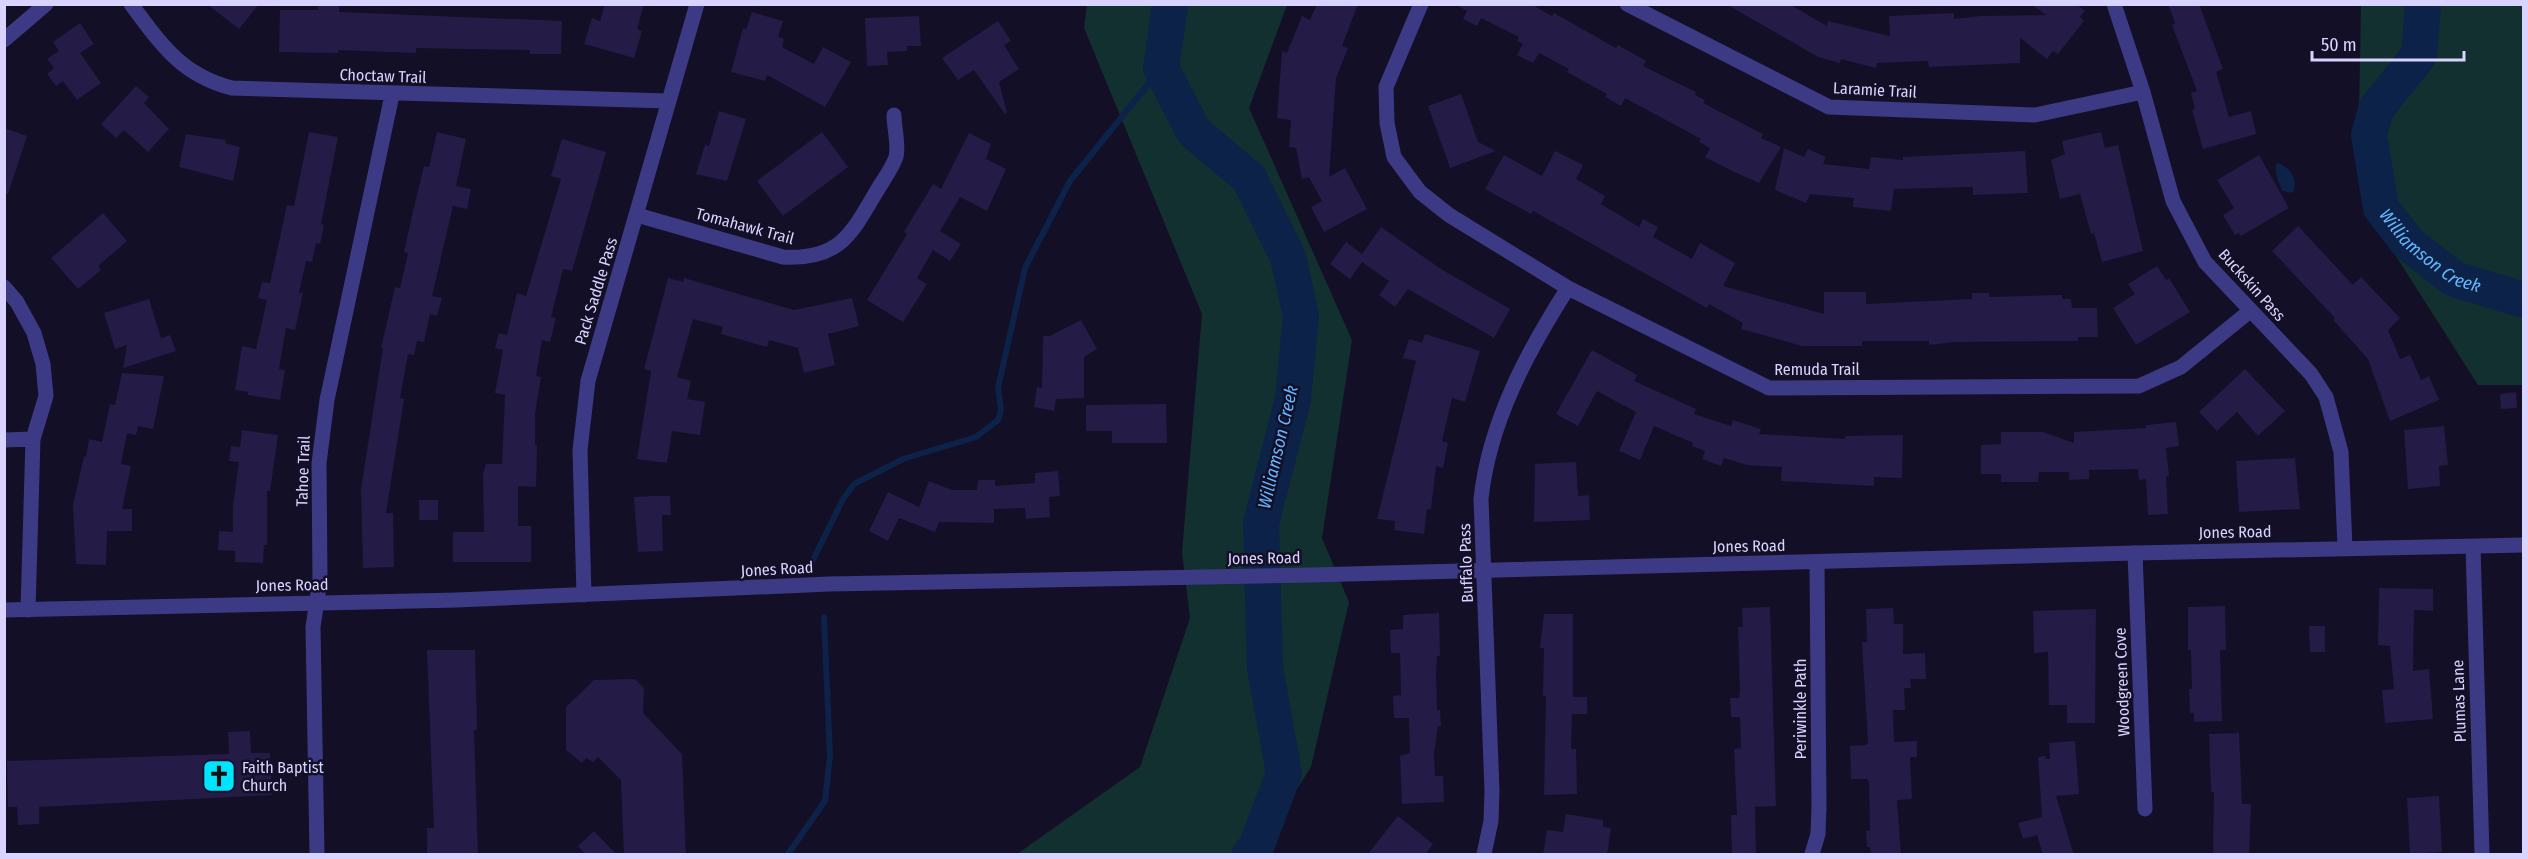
<svg xmlns="http://www.w3.org/2000/svg" width="2528" height="859" font-family="'Fira Sans Condensed',sans-serif">
  <rect width="100%" height="100%" fill="#130f26"/>
  <path fill="#12302f" d="M1087 5H1287L1249 108 1352 340 1322 538 1349 602 1311 767 1255 854H1017L1140 767 1190 618 1182 552 1202 314 1084 28Z
    M2361 5H2523V385H2478L2373 220 2358 165Z"/>
  <path fill="#0c2248" d="M2277 163C2289 165 2300 182 2292 193L2283 191C2279 186 2273 169 2277 163Z"/>
  <g fill="none" stroke-linecap="round" stroke-linejoin="round">
    <path stroke="#0c2248" stroke-width="6" d="M811 564 843 499 854 484 903 459 976 437 998 420 1001 410 998 388 1025 268 1070 181 1161 68
      M788 854 825 801 830 756 824 617"/>
    <g stroke="#0c2248" stroke-width="36">
      <path d="M1170 4 1161 68 1194 132 1249 178 1288 257 1301 316 1293 399 1261 523 1265 668 1284 773 1256 847 1250 854"/>
      <path id="s1" d="M2423 4 2419 55 2376 109 2369 135 2381 208 2408 243 2454 279 2524 300"/>
    </g>
  </g>
  <path fill="#241b47" d="M207 4H259L239 29Z
    M318 4H339V12L562 21 561 54H530V50L416 48V53L338 50V53L279 52 280 10H318Z
    M605 4H644L637 29 642 31 634 58 584 44 592 18 600 21Z
    M1317 4H1358L1342 46 1348 48 1336 78 1329 177 1345 168 1367 209 1324 232 1311 207 1322 201 1309 177 1302 179 1296 148 1289 147 1291 120 1277 118 1282 51 1287 53 1302 16 1310 20Z
    M1455 4H1531L1552 16 1554 13 1616 48 1618 45 1646 61 1643 66 1696 92 1695 95 1705 100 1703 103 1763 134 1761 138 1781 147 1759 183 1734 172 1705 157 1710 148 1699 142 1701 139 1625 98 1621 106 1605 97 1607 94 1567 72 1569 69 1539 53 1533 63 1517 55 1523 44 1517 41 1519 37 1481 18 1477 26 1463 19 1467 11Z
    M1726 4H1789L1827 26 1828 21 1890 36 1889 16 1954 13V19L1981 16 2046 15 2031 4H2076L2085 11 2080 17 2084 21 2058 54 2053 51 2047 59 2020 38V63L1929 67 1928 61 1877 63 1876 68 1841 59 1840 63 1818 57Z
    M2168 4H2199L2223 69 2216 72 2229 117 2251 111 2256 134 2203 149 2192 110 2195 109 2191 93 2197 91 2172 25 2175 23Z
    M752 12 783 21 778 37 784 39 782 47 814 64 823 47 851 62 825 107 767 75 765 81 731 72 743 28 746 29Z
    M919 16 921 46H907V51L887 52 888 65 867 66 865 18Z
    M998 21 1011 41 1004 45 1019 69 999 82 1007 113 1005 114 974 70 958 80 942 58Z
    M80 23 94 44 80 53 101 83 77 100 63 81 56 86 47 74 54 68 47 59 59 51 53 42Z
    M136 86 149 97 144 103 169 129 148 152 124 130 116 138 101 124Z
    M1461 94 1478 142 1496 151 1450 168 1428 106Z
    M719 111 746 119 727 181 696 174 705 145 709 146Z
    M4 128 27 136 8 194H4Z
    M309 132 338 137 321 224 324 225 320 244 316 243 312 262 306 261 299 293H303L295 330 286 328 279 369 285 370 280 400 248 395V392L235 390 242 346 256 349 267 300 258 298 262 282 270 283 287 205 294 206Z
    M437 132 466 139 456 186 471 189 467 209 453 206 432 296 442 298 437 316 430 314 424 342 417 341 414 355 408 354 400 398 404 399 386 513H393L394 567 363 568 361 489 383 348H381L395 287 400 288 408 253 404 252 413 211 424 166 429 167Z
    M822 132 848 167 783 216 757 181Z
    M2101 132 2105 148 2118 145 2143 251 2102 262 2094 233 2091 234 2080 194 2060 199 2051 160 2065 154 2062 141Z
    M969 133 991 144 986 159 1006 169 987 211 960 197 940 231 961 244 950 261 933 250 917 278 927 284 903 322 867 300 907 234 904 232 933 184 941 189Z
    M186 134 226 140 225 143 240 147 233 181 179 167Z
    M562 139 606 152 572 271 563 269 551 317 556 318 550 342 542 340 536 376 541 377 535 414V445H537L536 487 518 486V526H531V562H453V532H484L483 474 486 464H502L505 395 495 393 503 350 495 348 499 333 507 335 517 293 526 296 561 179 551 176Z
    M1784 148 1804 157 1808 149 1826 157 1823 164 1869 169 1871 157 1903 160V157L2025 151 2028 193 1973 195V187L1894 189 1891 211 1853 207 1854 198 1810 194 1806 203 1775 190Z
    M1555 151 1583 165 1576 179 1605 196 1601 204 1639 227 1643 219 1658 227 1653 237 1692 259 1700 243 1735 263 1723 286 1824 314V292H1866V304L1972 299V293H1989V297L2062 295V299H2071L2072 308H2097L2098 337H2078V341L1954 342 1929 345V341H1862V346H1802L1741 329 1743 323 1709 304 1707 308 1533 211 1531 214 1485 189 1504 155 1542 176Z
    M2259 155 2289 208 2241 236 2239 233 2235 235 2223 215 2234 208 2217 180Z
    M103 213 127 241 98 266 101 270 78 289 51 258Z
    M2298 226 2353 285 2361 277 2400 318 2388 330 2400 359 2410 355 2421 380 2429 376 2439 400 2390 421 2368 359 2333 320 2335 318 2272 251Z
    M1381 227 1441 269 1510 309 1494 338 1408 289 1395 307 1379 295 1389 281 1362 262 1350 279 1330 264 1346 242 1362 254Z
    M2157 266 2166 280 2169 278 2190 312 2136 345 2113 308 2135 294 2128 284Z
    M668 278 683 282 684 278 794 310 852 298 859 326 828 334 835 365 804 373 798 348 769 340 767 347 721 334 723 327 693 319 677 377 691 381 687 399 705 402 700 435 672 431 667 463 637 459 651 371 644 369Z
    M149 299 161 338 170 335 176 351 123 368 127 345 115 349 104 313Z
    M1081 320 1097 349 1084 357V398L1056 399 1054 411 1034 407 1037 387 1042 388 1043 336H1050Z
    M1425 334 1480 351 1465 402 1452 398 1442 441 1448 443 1443 468 1436 466 1431 509H1427L1424 534 1394 530 1395 521 1377 519 1416 361 1403 358 1409 339 1422 343Z
    M1592 350 1637 375 1634 381 1696 409 1694 414 1731 426 1733 420 1761 429 1759 434 1845 439V436L1903 435 1902 478 1874 477V486L1781 481 1782 467 1747 465 1724 458 1721 466 1702 459 1705 451 1692 446 1693 443 1654 426 1640 460 1619 451 1636 412 1597 391 1578 426 1556 414Z
    M2245 369 2285 411 2258 436 2237 412 2217 431 2199 412Z
    M122 373 164 376 153 429 138 426 136 435 127 433 121 464 131 466 122 509H132V531H107L106 565 76 564 73 505 84 456 86 457 89 439 102 442 110 404 115 405Z
    M2516 392 2517 408 2501 409 2500 394Z
    M1166 404 1167 443H1112V431H1086V405Z
    M2176 422 2179 446 2166 448 2169 476 2166 477 2168 514 2148 515 2146 479 2139 480 2138 469 2089 470V479L2069 480V472H2039L2038 482H2001V474H1981V445L2001 444V432H2043L2074 443V432L2146 428V425Z
    M2444 426 2448 465 2439 466 2440 486 2408 489 2404 430Z
    M242 430 278 435 270 491H267V545H264L263 563 235 562V551L218 550 219 531 233 532V505L239 462 229 461 231 446 240 447Z
    M2295 458 2300 509 2239 512 2236 461Z
    M1576 462 1578 496 1589 495 1590 520 1534 522 1535 464Z
    M1058 471 1060 496 1049 497 1050 517 1026 519 1025 508 994 509V523L939 522 935 532 899 518 888 541 869 531 888 492 919 507 929 481 952 490H977L978 480H995V486L1035 483V473Z
    M652 496H670L671 515H662L663 551 638 552 634 497Z
    M419 500H438V520H419Z
    M2379 588 2433 589V611L2414 610 2413 671 2429 669 2433 719 2385 723 2382 690 2394 689 2390 646 2378 645Z
    M2225 606 2226 650H2220L2222 721 2194 722V713H2190L2189 689H2192L2191 650H2188V607Z
    M1770 607 1776 806 1755 807 1756 855H1732L1731 815H1737L1734 749 1741 748 1740 717H1731L1730 698H1739L1740 690 1738 627H1743L1742 608Z
    M1893 608 1894 624H1903V654L1925 653 1926 679H1910L1911 688H1904L1905 710H1893L1894 742 1917 741V757H1910L1912 799 1897 800 1901 855H1871L1870 847H1867L1866 831 1870 830 1869 781 1866 779H1851L1850 746 1866 745 1868 743 1862 642H1867L1866 609Z
    M2096 609 2095 723H2067V705H2049L2048 652 2034 653 2033 611Z
    M1439 613 1440 656H1437L1436 673 1437 710H1440L1441 726H1438L1434 754 1435 776H1443L1444 802 1402 804 1400 756 1410 753 1409 718H1394L1393 696 1401 695 1400 653H1391L1390 630 1403 629V615Z
    M1544 614H1573V697H1587V714H1572L1571 749H1576L1577 794 1544 795 1546 696H1543L1544 648H1540Z
    M2309 626H2325V652H2310Z
    M427 650H475L477 730H474L478 855H427V828H434Z
    M635 679 644 688 643 713 682 754 686 855H624L621 780 598 757 593 762 586 758 582 763 566 750V707L594 680Z
    M250 731 251 753H270L272 795 39 807V824L18 825 17 807H8L7 761 229 754 228 732Z
    M2239 733 2242 804H2251L2249 855H2213L2214 792H2211L2209 734Z
    M2075 741 2079 794 2056 796 2074 855H2043L2037 835 2023 839 2018 823 2042 817 2038 757 2045 756 2046 759H2050L2049 743Z
    M2439 796 2442 852 2410 854 2407 798Z
    M1566 814 1603 820V827L1611 828 1607 855H1543L1547 830 1563 832Z
    M1398 816 1433 844 1425 855H1367Z
    M594 831 617 855H586L578 846Z"/>
  <g fill="none" stroke-linecap="round" stroke-linejoin="round">
    <path stroke="#3d3a85" stroke-width="15" d="M131 4C161 44 181 75 232 88L668 101
      M1421 4 1386 87 1387 123 1394 157 1420 192 1449 215 1568 288 1769 388 2139 386 2181 367 2250 311
      M1627 4 1829 107 2035 115 2143 92
      M2114 4 2143 92 2173 201 2205 262 2311 374 2326 397 2341 452 2345 548
      M4 40 46 4
      M637 215 783 257C837 260 850 237 875 194 881 183 892 169 896 157 899 146 894 127 894 115
      M4 287 17 302 34 333 43 364 46 396 33 439 28 610
      M4 440 33 439
      M2473 547 2482 854
      M2135 553 2145 809
      M317 854 313 627 320 580 319 463 327 400 392 95
      M1484 854 1491 821 1492 791 1481 499C1489 423 1527 352 1568 288
      M1812 854 1818 834 1819 807 1817 562"/>
    <path stroke="#3d3a85" stroke-width="15" d="M584 595 580 450 588 381 697 4
      M4 610 457 600 829 584 1311 575 2135 553 2524 545"/>
  </g>
  <defs>
    <symbol id="church-square" viewBox="-11 -11 22 22"><rect x="-9" y="-9" width="18" height="18" rx="4" fill="#00e5ff" stroke="#130f26"/><path d="M-1.2-6h2.4v3.5h3.3v2.4h-3.3V6h-2.4V-.1h-3.3v-2.4h3.3Z" fill="#111"/></symbol>
  </defs>
  <g fill-rule="evenodd">
    <use href="#church-square" x="200" y="757" width="38" height="38"/>
  </g>
  <g text-anchor="middle" dominant-baseline="central" stroke-width="5" stroke-linejoin="round" paint-order="stroke">
    <g font-size="16" fill="#d9d4ff" stroke="#130f26">
      <text transform="translate(383 76) rotate(2)">Choctaw Trail</text>
      <text transform="translate(1875 90) rotate(3)">Laramie Trail</text>
      <text transform="translate(745 226) rotate(15)">Tomahawk Trail</text>
      <text transform="translate(2252 285) rotate(48)">Buckskin Pass</text>
      <text transform="translate(596 291) rotate(-73)">Pack Saddle Pass</text>
      <text x="1817" y="369">Remuda Trail</text>
      <text transform="translate(303 471) rotate(-88)">Tahoe Trail</text>
      <text transform="translate(2235 532) rotate(-1)">Jones Road</text>
      <text transform="translate(1749 546) rotate(-1)">Jones Road</text>
      <text transform="translate(1264 558) rotate(-1)">Jones Road</text>
      <text transform="translate(1466 563) rotate(-92)">Buffalo Pass</text>
      <text transform="translate(777 569) rotate(-3)">Jones Road</text>
      <text transform="translate(292 585) rotate(-1)">Jones Road</text>
      <text transform="translate(2122 682) rotate(-92)">Woodgreen Cove</text>
      <text transform="translate(2459 701) rotate(-92)">Plumas Lane</text>
      <text transform="translate(1800 709) rotate(-90)">Periwinkle Path</text>
    </g>
    <g font-size="16" fill="#d9d4ff" stroke="#130f26" text-anchor="start">
      <text x="242" y="767">Faith Baptist<tspan x="242" dy="18">Church</tspan></text>
    </g>
    <g font-size="18" font-style="italic" fill="#62b6ff" stroke="#130f26">
      <text stroke="none"><textPath href="#s1" startOffset="288">Williamson Creek</textPath></text>
      <text transform="translate(1278 447) rotate(-77)">Williamson Creek</text>
    </g>
  </g>
  <rect width="2528" height="859" fill="none" stroke="#d9d4ff" stroke-width="12"/>
  <path d="M2312 51v9h152v-9" fill="none" stroke="#d9d4ff" stroke-width="3"/>
  <text x="2321" y="51" font-size="18" fill="#d9d4ff" stroke="#130f26" stroke-width="4.5" paint-order="stroke">50 m</text>
</svg>
